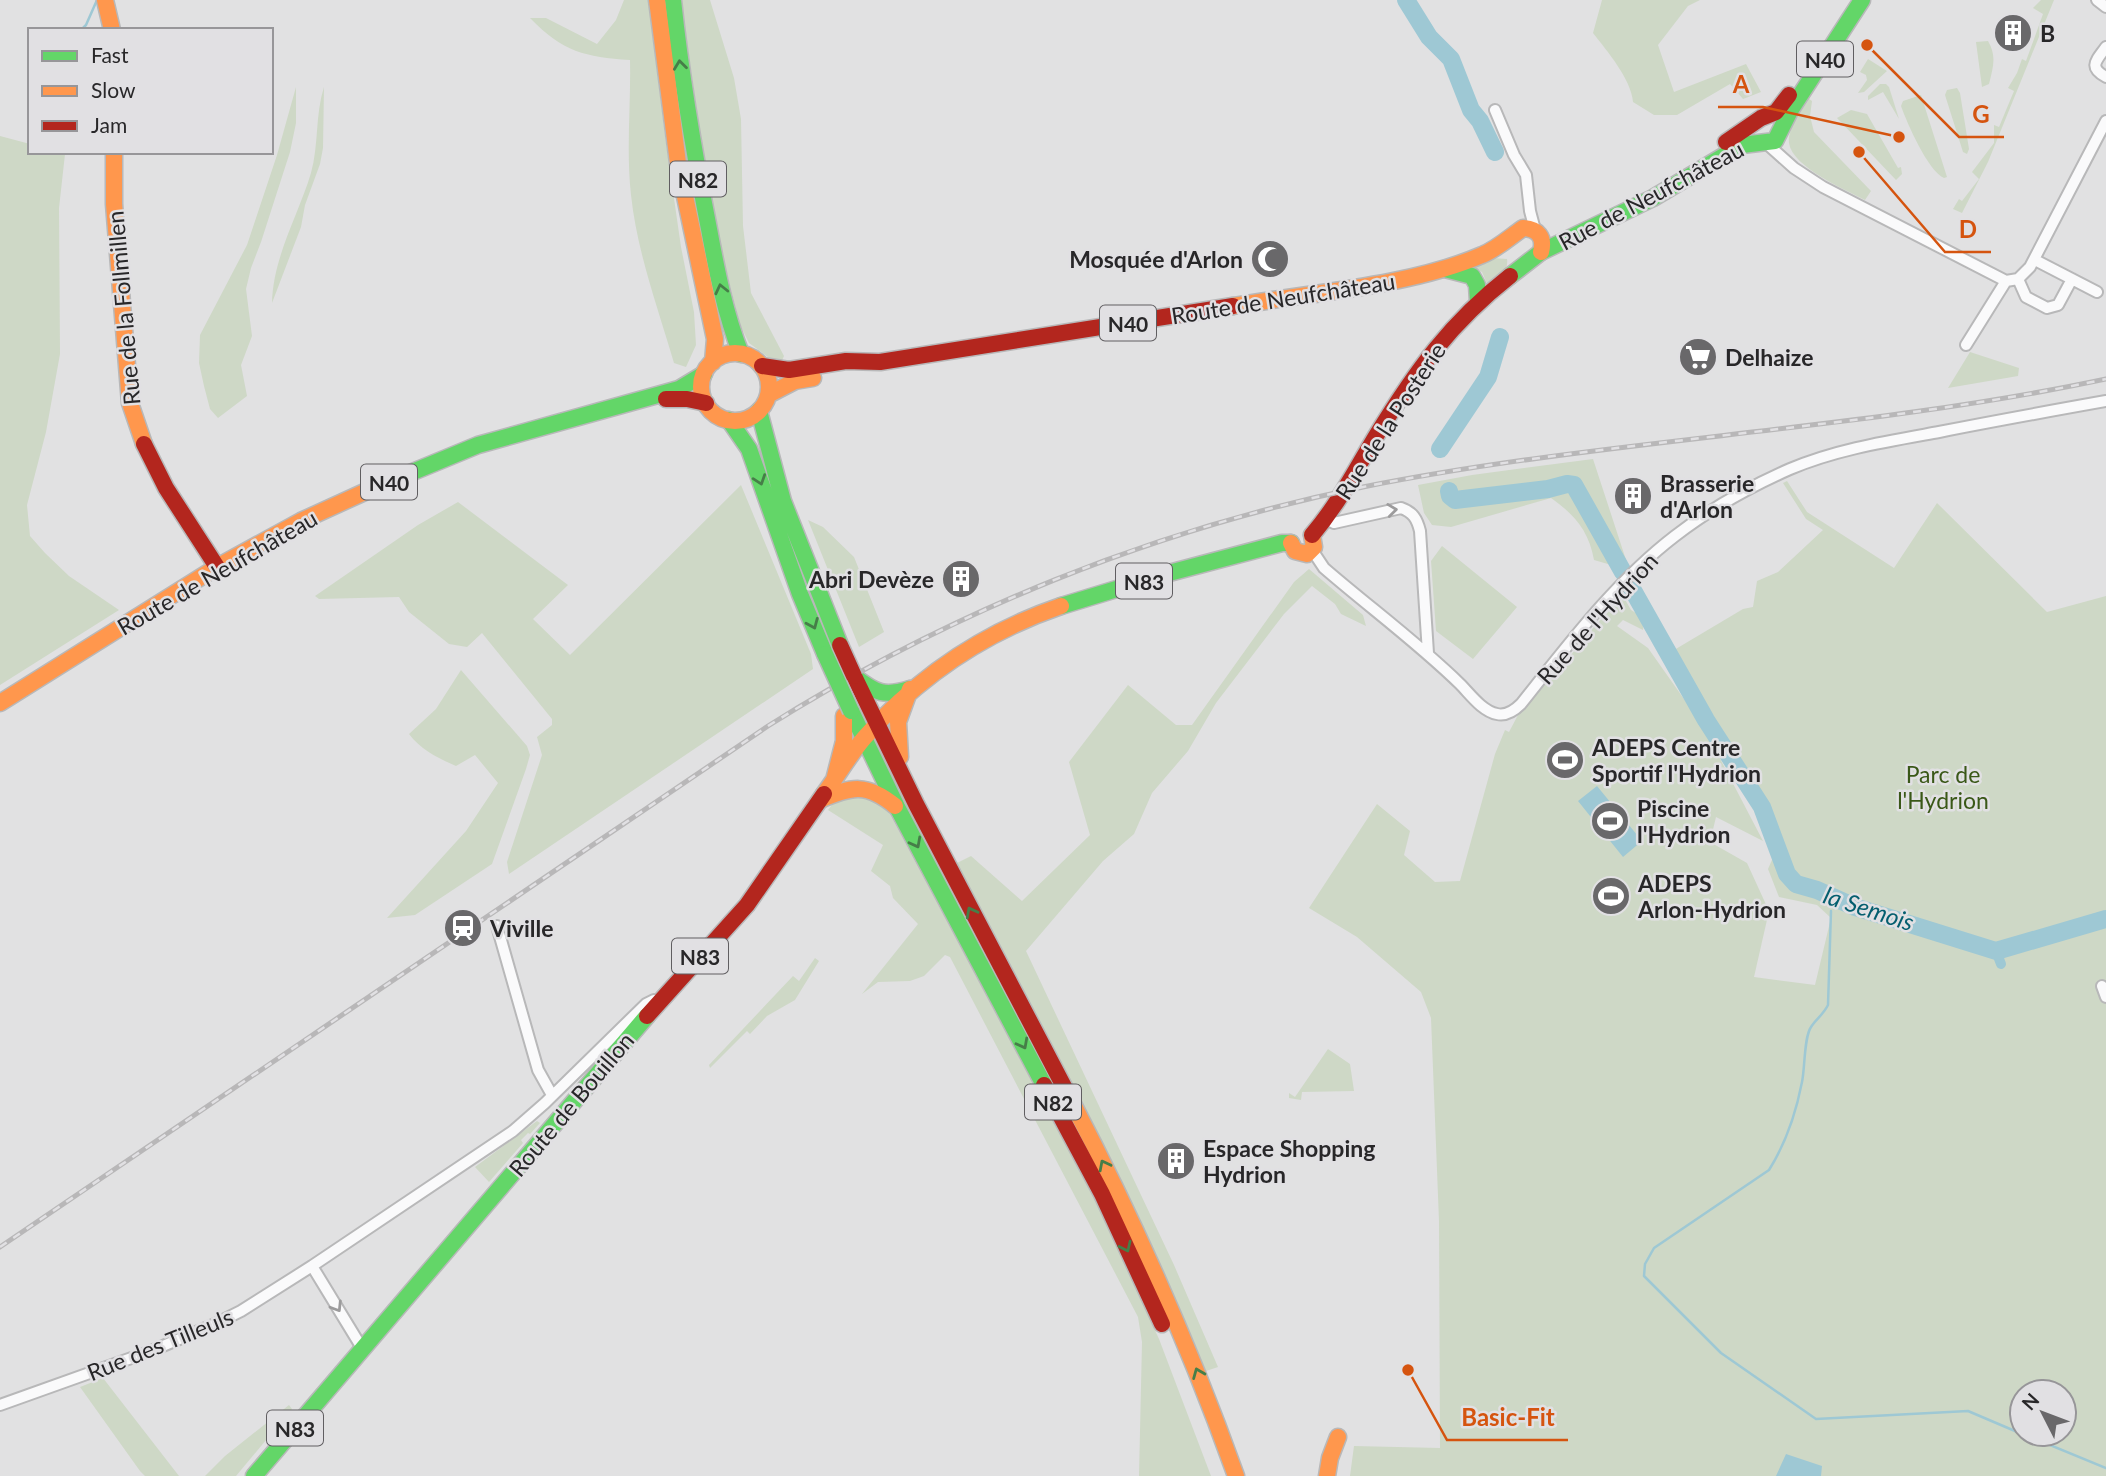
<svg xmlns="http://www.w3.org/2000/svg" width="2106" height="1476" font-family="Lato,sans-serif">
  <rect width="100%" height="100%" fill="#e1e1e2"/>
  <path fill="#ced8c6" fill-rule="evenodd" d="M624 0H648L666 143 681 247 694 312 696 345 686 367 674 363C658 308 637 252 631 195 626 150 631 105 630 60 585 57 563 52 530 18H546L597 44 616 20Z
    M681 0H710L734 78 741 119 743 226 751 293 784 356 781 363H776L749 343 740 325 711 210Z
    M1602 0H1700L1688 6 1658 45 1674 92 1746 64 1761 92 1743 99 1730 84 1677 115H1654L1633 102C1631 79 1607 51 1593 33Z
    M2041 0H2054L1988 162 1962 213 1953 209 1959 199 1962 201 1979 179 1972 172 1994 143V125L1999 127 2014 91 2008 88 2017 73 2022 59 2026 61 2043 14 2033 8Z
    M1988 41C1997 56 1993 68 1989 84L1982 87 1976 42Z
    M1868 59 1887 71 1864 92 1858 93 1867 80 1866 75 1860 72Z
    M1880 84H1886L1889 87 1899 119 1883 92 1868 100V96Z
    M296 87V123L290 152 261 242 251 268 246 289 252 336 241 365 247 396 218 418 210 409 204 386 199 363 200 335 247 245 277 155Z
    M324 87 323 148 320 164 305 205 301 227 272 303C273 257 298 216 311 173 319 144 315 115 324 87Z
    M1957 88 1960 93 1969 149 1967 154 1963 152 1945 95 1947 90Z
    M1921 95 1947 177 1944 178C1928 171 1907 123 1901 106L1903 101Z
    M1809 99 1812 101 1810 116 1814 132 1871 191 1865 200C1846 190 1792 167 1789 143 1787 129 1802 111 1809 99Z
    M1851 110 1867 114 1898 168 1901 167 1902 174 1896 180 1837 118Z
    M0 136 30 144V152L65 154 59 208 60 354 46 432 27 505 30 536 45 553 69 576 119 610 0 685Z
    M1493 258 1507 259C1509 272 1498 278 1488 286L1482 272 1473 267Z
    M1970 352 2019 368 2018 376 1948 388Z
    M1593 459 1628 566 1625 569 1594 560C1589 531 1574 514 1551 498L1451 527 1432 525 1424 513 1418 485 1472 475Z
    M1787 481 1807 512 1894 568 1937 503 2047 612 2106 596V1476H1350L1354 1446 1440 1448 1439 1221 1431 1018 1421 992 1357 937 1309 908 1377 804 1410 831 1404 855 1435 882 1460 881 1495 754 1505 730 1509 732 1518 715 1576 649 1579 650 1593 628 1623 596 1631 610 1644 618 1643 630 1623 620 1617 626 1648 648 1703 726 1763 841 1716 817 1710 842 1747 863 1769 911 1754 977 1815 985 1831 918 1817 905 1779 897 1768 869 1775 853 1764 822 1664 656 1743 609 1753 607 1757 581 1778 572 1823 530 1806 519 1783 483ZM2022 1392H2064V1434H2022Z
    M741 485 811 654 813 669 509 874 507 862 542 755 537 737 552 725V719L482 633 467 647 449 644 409 612 399 597 319 599 315 596 418 525 458 502 568 585 533 619 570 655Z
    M808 520 823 527 854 557 884 632 859 647Z
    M1442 546 1517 607 1473 659 1436 631 1431 561Z
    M1309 569 1363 615 1366 626 1341 614 1335 604 1312 586 1284 614 1216 703 1188 751 1152 793 1134 834 1103 861 1026 951 1174 1265 1218 1367 1206 1371 955 864 971 856 1022 901 1090 835 1069 762 1128 685 1176 725H1192L1294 582Z
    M461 670 527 746 530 755 526 769 492 864 415 915 387 918 466 831 498 783 475 755 456 766C438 758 421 750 409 734L436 709Z
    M845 795 883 801 1097 1204 1159 1339 1211 1476H1139L1142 1342 1138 1317 950 957 945 955 924 976 910 981 878 982 862 994 918 924 893 898 890 886 871 871 883 845 828 810 834 802Z
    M815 958 819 961 795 1000 767 1016 750 1034 747 1031 710 1068 709 1065 793 976 799 981Z
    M1328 1049 1350 1064 1354 1091 1302 1092 1301 1100 1289 1098V1093L1295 1097Z
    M537 1121 540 1123 530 1134 528 1133 521 1140 523 1143 489 1182 475 1167Z
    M103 1378 179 1476H145L140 1471 80 1387Z
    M289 1405 292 1409 236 1476H205L225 1456Z"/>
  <path fill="#9ec8d4" d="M1597 786 1642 841 1623 857 1578 801Z
    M1786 1454 1822 1466 1821 1476H1776Z"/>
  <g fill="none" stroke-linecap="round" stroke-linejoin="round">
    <path stroke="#9ec8d4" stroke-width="2.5" d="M81 30 86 25 97 0
      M1831 903V896
      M1831 911 1828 1005C1823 1015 1816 1019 1811 1027 1804 1037 1805 1068 1802 1082 1796 1113 1786 1143 1769 1170L1654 1248 1645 1264 1644 1276 1721 1353 1816 1419 1968 1411 2022 1434
      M2023 1434 2106 1468"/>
    <path stroke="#9ec8d4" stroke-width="10" d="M1996 951 2001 964"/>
    <path stroke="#9ec8d4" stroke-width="18" d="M1406 0 1429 37 1451 59 1471 110 1480 121 1495 152
      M1440 449 1488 377 1500 337
      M1449 491 1450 496 1455 500 1548 489 1567 484 1574 485 1623 572
      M1631 587 1706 720 1762 807 1787 874 1796 884 1817 890 1855 907 1996 951 2106 919"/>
    <defs>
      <path id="street" d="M2097 0 2106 7
        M2106 47C2096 61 2088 67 2106 77
        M1495 110 1514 155 1526 175 1530 211 1535 230
        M1766 143 1794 168 1823 187 2006 281 2018 279 2030 267 2106 121
        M2035 260 2097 292
        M2018 279 2026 297 2047 308 2058 305 2072 279
        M1966 345 2006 281
        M1326 519 1334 523 1401 508C1413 512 1417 519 1420 531L1428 653
        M1312 550 1324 568C1369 607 1417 642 1460 684 1470 694 1482 711 1497 714 1506 716 1515 710 1521 704 1568 645 1615 582 1675 536 1710 509 1749 487 1790 469 1837 449 1889 441 1939 432 1994 421 2050 411 2106 401
        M497 926 538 1070 552 1095
        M2102 986 2106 997
        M312 1266 362 1348
        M0 1405 151 1351 215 1324 241 1311 312 1266 513 1131 545 1103 646 1004 654 1000"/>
      <path id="fast" d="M673 0C681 77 694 153 709 229 717 272 725 313 741 354
        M1445 269 1472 276 1477 285 1478 301
        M1510 276 1541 252 1653 198 1742 145 1775 141 1790 111 1862 0
        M759 411 783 501 840 645
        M729 420 749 449 800 594 825 654
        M369 490 478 445 679 389 704 374
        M1061 606 1169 573 1282 543H1291
        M855 677C876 693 884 697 910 689
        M851 711 897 807 1044 1085
        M254 1476 647 1016"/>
      <path id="slow" d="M105 0 112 30
        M657 0 678 163 715 339 713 362
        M114 152V204L130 403 144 444
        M1233 306C1310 293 1411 286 1482 255 1497 249 1510 237 1523 228 1538 229 1545 237 1541 252
        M701 387a34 34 0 1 1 68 0a34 34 0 1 1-68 0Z
        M768 395 795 381 813 378
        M1291 543 1295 551 1307 554 1314 547 1312 535
        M0 703 217 567 301 521 369 490
        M900 757 898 722 910 689
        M834 780 844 741V716
        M824 794C838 775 850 754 865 737 918 677 985 632 1061 606
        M820 800C852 786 867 783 895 806
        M1072 1102C1135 1223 1190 1347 1236 1476
        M1327 1476 1330 1458 1338 1437"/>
      <path id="jam" d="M1726 142 1761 118 1776 112 1789 95
        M762 366 789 370 846 361 880 362 1233 306
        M666 399H687L706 403
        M144 444 166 488 217 567
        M1312 535C1339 503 1355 471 1376 436 1416 371 1450 323 1510 276
        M854 676 916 804 1072 1102
        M647 1016 747 905 824 794
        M1044 1085 1102 1194 1162 1324"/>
    </defs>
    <use href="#street" stroke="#b8b8b9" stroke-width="14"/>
    <use href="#fast" stroke="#b8b8b9" stroke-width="19"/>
    <use href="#slow" stroke="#b8b8b9" stroke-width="19"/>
    <use href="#jam" stroke="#b8b8b9" stroke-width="19"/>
    <use href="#street" stroke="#fafafb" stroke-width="10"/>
    <use href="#fast" stroke="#63d668" stroke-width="16"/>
    <use href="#slow" stroke="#ff974d" stroke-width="16"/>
    <use href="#jam" stroke="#b3261e" stroke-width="16"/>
    <defs>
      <path id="rail" d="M0 1247 768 726C950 612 1152 530 1363 487 1609 438 1861 431 2106 379"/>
    </defs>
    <use href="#rail" stroke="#b8b7b8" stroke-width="5"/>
    <use href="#rail" stroke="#e1e0e3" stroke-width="2.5" stroke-dasharray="8" stroke-linecap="butt"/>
    <defs>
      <path id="fast-bridge" d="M825 654 851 711"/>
      <path id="jam-bridge" d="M840 645 854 676"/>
    </defs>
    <use href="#fast-bridge" stroke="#b8b8b9" stroke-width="19" stroke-linecap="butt"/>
    <use href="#jam-bridge" stroke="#b8b8b9" stroke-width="19" stroke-linecap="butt"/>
    <use href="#fast-bridge" stroke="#63d668" stroke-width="16"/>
    <use href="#jam-bridge" stroke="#b3261e" stroke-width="16"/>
  </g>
  <defs><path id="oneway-chevron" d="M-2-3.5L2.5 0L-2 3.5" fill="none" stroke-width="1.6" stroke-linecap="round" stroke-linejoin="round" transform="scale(1.75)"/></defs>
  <g stroke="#467e48">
    <use href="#oneway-chevron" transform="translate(680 65) rotate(-97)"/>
    <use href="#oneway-chevron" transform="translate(721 289) rotate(-103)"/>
    <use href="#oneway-chevron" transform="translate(760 480) rotate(71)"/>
    <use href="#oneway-chevron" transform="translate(813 624) rotate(67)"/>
    <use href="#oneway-chevron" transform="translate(916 843) rotate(62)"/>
    <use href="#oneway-chevron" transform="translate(971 912) rotate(-118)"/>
    <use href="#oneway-chevron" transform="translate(1023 1044) rotate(62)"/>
    <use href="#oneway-chevron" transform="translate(1104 1165) rotate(-117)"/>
    <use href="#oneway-chevron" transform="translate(1126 1247) rotate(65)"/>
    <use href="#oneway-chevron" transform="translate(1198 1373) rotate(-112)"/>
  </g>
  <g stroke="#9c9b9c">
    <use href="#oneway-chevron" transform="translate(1392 510) rotate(-7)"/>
    <use href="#oneway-chevron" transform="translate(337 1307) rotate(58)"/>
  </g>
  <defs>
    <symbol id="building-disc" viewBox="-11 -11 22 22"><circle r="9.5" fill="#69686a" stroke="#e1e0e3"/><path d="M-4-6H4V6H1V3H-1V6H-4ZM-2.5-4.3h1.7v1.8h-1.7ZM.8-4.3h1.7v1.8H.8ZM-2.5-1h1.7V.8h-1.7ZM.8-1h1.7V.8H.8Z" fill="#fff"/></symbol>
    <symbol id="mosque-disc" viewBox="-11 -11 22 22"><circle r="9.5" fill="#69686a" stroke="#e1e0e3"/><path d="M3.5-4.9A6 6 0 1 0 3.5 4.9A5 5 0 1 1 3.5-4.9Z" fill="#fff"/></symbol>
    <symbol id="supermarket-disc" viewBox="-11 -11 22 22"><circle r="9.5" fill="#69686a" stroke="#e1e0e3"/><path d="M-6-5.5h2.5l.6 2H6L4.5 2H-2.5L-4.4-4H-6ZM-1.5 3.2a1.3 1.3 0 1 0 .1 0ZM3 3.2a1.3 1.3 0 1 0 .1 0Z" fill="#fff"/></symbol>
    <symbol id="stadium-disc" viewBox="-11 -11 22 22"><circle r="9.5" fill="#69686a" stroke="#e1e0e3"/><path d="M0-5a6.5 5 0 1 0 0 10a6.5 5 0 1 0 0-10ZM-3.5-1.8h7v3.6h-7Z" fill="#fff"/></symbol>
    <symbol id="station-disc" viewBox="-11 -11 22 22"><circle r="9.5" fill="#69686a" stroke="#e1e0e3"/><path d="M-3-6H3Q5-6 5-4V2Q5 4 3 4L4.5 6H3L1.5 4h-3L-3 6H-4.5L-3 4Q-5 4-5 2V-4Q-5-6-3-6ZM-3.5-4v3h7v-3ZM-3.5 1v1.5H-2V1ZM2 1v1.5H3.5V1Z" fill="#fff"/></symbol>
  </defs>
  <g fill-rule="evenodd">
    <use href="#building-disc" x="1991" y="11" width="44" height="44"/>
    <use href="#mosque-disc" x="1248" y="237" width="44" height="44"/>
    <use href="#supermarket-disc" x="1676" y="335" width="44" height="44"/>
    <use href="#building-disc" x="1611" y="474" width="44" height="44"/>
    <use href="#building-disc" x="939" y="557" width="44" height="44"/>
    <use href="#stadium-disc" x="1543" y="738" width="44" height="44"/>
    <use href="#stadium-disc" x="1588" y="799" width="44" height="44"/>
    <use href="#stadium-disc" x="1589" y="874" width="44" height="44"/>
    <use href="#station-disc" x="441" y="906" width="44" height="44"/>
    <use href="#building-disc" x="1154" y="1139" width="44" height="44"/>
  </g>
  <g text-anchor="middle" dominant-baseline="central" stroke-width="5" stroke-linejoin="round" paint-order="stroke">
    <g fill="#e1e0e3" stroke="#605e61" stroke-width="2">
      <rect x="1797" y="41.5" width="56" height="35" rx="5"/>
      <rect x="670" y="161.5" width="56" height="35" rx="5"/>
      <rect x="1100" y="305.5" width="56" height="35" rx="5"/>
      <rect x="361" y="464.5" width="56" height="35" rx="5"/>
      <rect x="1116" y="563.5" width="56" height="35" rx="5"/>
      <rect x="672" y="938.5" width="56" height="35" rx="5"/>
      <rect x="1025" y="1084.5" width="56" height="35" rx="5"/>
      <rect x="267" y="1410.5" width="56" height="35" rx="5"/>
    </g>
    <g font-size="21" font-weight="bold" fill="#282729">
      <text x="1825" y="59">N40</text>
      <text x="698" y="179">N82</text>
      <text x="1128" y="323">N40</text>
      <text x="389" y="482">N40</text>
      <text x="1144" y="581">N83</text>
      <text x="700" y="956">N83</text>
      <text x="1053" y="1102">N82</text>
      <text x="295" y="1428">N83</text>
    </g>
    <g font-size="23" font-weight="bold" fill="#282729" stroke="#e1e0e3" text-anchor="start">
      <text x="2040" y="33">B</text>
      <text x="1243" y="259" text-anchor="end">Mosquée d'Arlon</text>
      <text x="1725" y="357">Delhaize</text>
      <text x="1660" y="483">Brasserie<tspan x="1660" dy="26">d'Arlon</tspan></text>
      <text x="934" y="579" text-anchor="end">Abri Devèze</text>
      <text x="1592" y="747">ADEPS Centre<tspan x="1592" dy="26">Sportif l'Hydrion</tspan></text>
      <text x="1637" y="808">Piscine<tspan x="1637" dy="26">l'Hydrion</tspan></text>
      <text x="1638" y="883">ADEPS<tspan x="1638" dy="26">Arlon-Hydrion</tspan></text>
      <text x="490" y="928">Viville</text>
      <text x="1203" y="1148">Espace Shopping<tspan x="1203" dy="26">Hydrion</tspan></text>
    </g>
    <g font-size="23" fill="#282729" stroke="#e1e0e3">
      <text transform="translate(1651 195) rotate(-28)">Rue de Neufchâteau</text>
      <text transform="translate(1283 298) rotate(-9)">Route de Neufchâteau</text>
      <text transform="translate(123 308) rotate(-95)">Rue de la Follmillen</text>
      <text transform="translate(1390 421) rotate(-57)">Rue de la Posterie</text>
      <text transform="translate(217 572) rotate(-30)">Route de Neufchâteau</text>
      <text transform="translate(1597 618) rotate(-48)">Rue de l'Hydrion</text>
      <text transform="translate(571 1104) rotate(-50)">Route de Bouillon</text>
      <text transform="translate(160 1344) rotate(-22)">Rue des Tilleuls</text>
    </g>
    <g font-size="23" fill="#3a5818" stroke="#e1e0e3">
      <text x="1943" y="774">Parc de<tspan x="1943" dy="26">l'Hydrion</tspan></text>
    </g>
    <g font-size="24" font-style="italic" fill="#045e6f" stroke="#e1e0e3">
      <text transform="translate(1869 908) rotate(18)">la Semois</text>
    </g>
  </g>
  <path fill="none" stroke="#d5540f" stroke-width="2.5" d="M1899 137L1763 107H1718M1867 45L1959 137H2004M1859 152L1945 252H1991M1408 1370L1447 1440H1568"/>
  <g fill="#d5540f" stroke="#e1e0e3" stroke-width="2.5">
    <circle cx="1899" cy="137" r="7"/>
    <circle cx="1867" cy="45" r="7"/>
    <circle cx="1859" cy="152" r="7"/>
    <circle cx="1408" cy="1370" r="7"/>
  </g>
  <g font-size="24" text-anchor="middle" font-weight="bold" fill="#d5540f" stroke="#e1e0e3" stroke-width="5" stroke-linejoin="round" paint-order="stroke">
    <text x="1741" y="93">A</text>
    <text x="1981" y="123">G</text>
    <text x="1968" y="238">D</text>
    <text x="1508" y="1426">Basic-Fit</text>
  </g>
  <rect x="28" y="28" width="245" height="126" fill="#e1e0e3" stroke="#979699" stroke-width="2"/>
  <rect x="42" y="51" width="35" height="10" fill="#63d668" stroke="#979699" stroke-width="2"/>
  <text x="91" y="63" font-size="21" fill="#282729">Fast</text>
  <rect x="42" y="86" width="35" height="10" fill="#ff974d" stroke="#979699" stroke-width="2"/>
  <text x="91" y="98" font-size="21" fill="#282729">Slow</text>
  <rect x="42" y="121" width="35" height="10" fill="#b3261e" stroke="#979699" stroke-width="2"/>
  <text x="91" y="133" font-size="21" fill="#282729">Jam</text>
  <g transform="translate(2043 1413) rotate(312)"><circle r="33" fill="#e1e0e3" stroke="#979699" stroke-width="2"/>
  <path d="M0-5L12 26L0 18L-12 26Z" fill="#69686a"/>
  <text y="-10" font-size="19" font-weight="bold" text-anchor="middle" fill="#282729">N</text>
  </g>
</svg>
